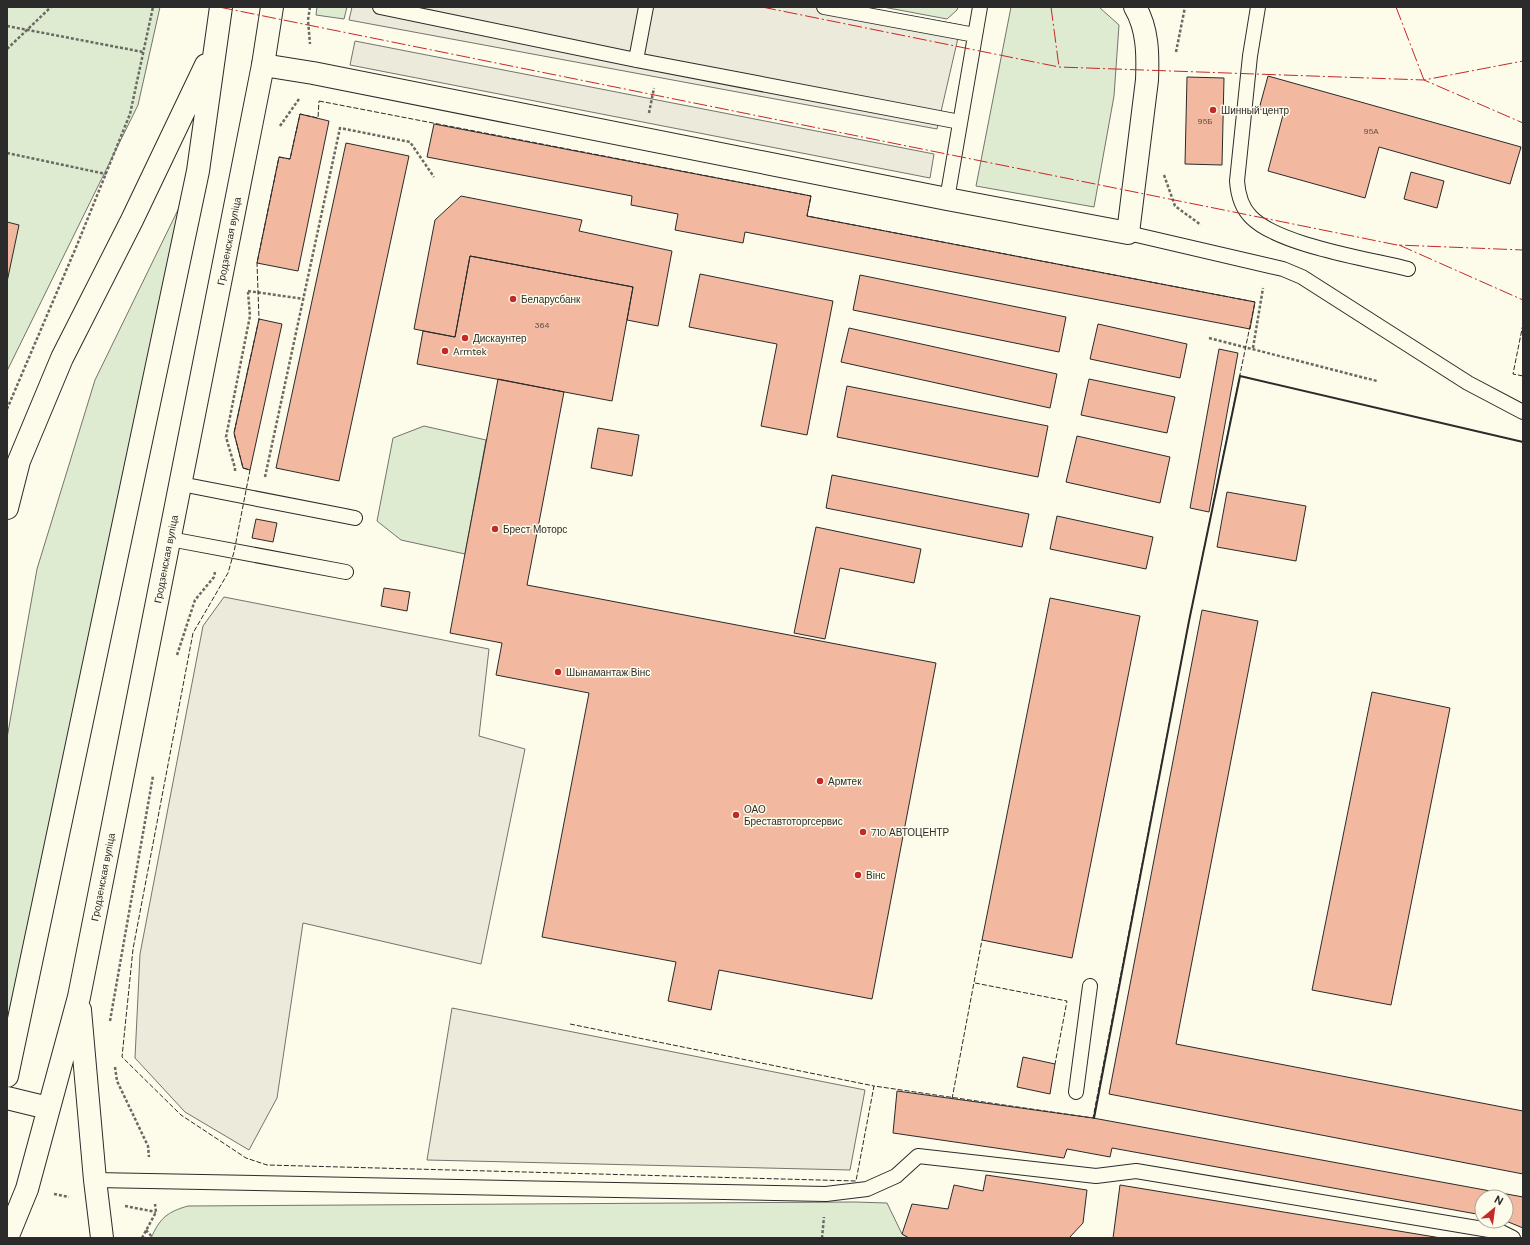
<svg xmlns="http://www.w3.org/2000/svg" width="1530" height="1245" font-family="'DM Sans',sans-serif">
  <rect width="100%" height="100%" fill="#fdfbea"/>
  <path fill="#deebd1" stroke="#74746e" d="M7 7H160L138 105 7 371Z
    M317 7H347L344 19 316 15Z
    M883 7H958L957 10 947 19Z
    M1011 7H1099L1119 25 1114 96 1094 207 976 186Z
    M193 179 7 1067V738L37 569 95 380Z
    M424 426 486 440 465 554 401 540 377 521 393 438Z
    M855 1202 887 1203 902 1234 909 1238H151C160 1218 167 1212 188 1206Z"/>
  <path fill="#eceadb" stroke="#74746e" d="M352 7H861L961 25 937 129 349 20Z
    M355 41 934 154 930 178 350 65Z
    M224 597 489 649 479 736 525 749 481 964 303 923 277 1098 249 1150 185 1112 135 1058 140 954 203 626Z
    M452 1008 865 1090 850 1170 427 1160Z"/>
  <path fill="#f2b8a0" stroke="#2b2b2b" d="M1268 76 1521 147 1510 184 1379 147 1365 198 1268 171 1283 115 1259 109Z
    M1187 77 1224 78 1222 165 1185 164Z
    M300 114 329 121 298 271 257 263 279 157 290 159Z
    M434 124 811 196 807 216 1255 302 1250 329 745 232 743 243 675 230 678 214 631 205 632 196 427 157Z
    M346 143 409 156 339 481 276 468Z
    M1411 172 1444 181 1437 208 1404 199Z
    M461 196 582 220 579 231 672 251 658 326 627 320 633 287 470 256 455 337 414 329 435 220Z
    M7 222 19 225 7 282Z
    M470 256 633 287 612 401 417 364 423 331 455 337Z
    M700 274 833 301 807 435 761 426 777 344 689 327Z
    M860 275 1066 317 1059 352 853 310Z
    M259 319 282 324 250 470 243 468 234 433Z
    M1098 324 1187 344 1180 378 1090 359Z
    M849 328 1057 374 1050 408 841 362Z
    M1219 349 1238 353 1209 512 1190 508Z
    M498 379 564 392 527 585 936 663 872 999 719 970 711 1010 668 1001 676 962 542 937 589 693 496 675 502 643 450 633Z
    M1089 379 1175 397 1167 433 1081 415Z
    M847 386 1048 426 1038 477 837 437Z
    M598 428 639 435 632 476 591 468Z
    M1077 436 1170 457 1160 503 1066 482Z
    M832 475 1029 514 1022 547 826 508Z
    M1227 492 1306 506 1296 561 1217 547Z
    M1057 516 1153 537 1146 569 1050 549Z
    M256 519 277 523 273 542 252 538Z
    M816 527 921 549 914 583 840 568 825 639 794 633Z
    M384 588 410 592 407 611 381 606Z
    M1050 598 1140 616 1072 958 982 940Z
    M1202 610 1258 621 1176 1044 1523 1111V1174L1109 1094Z
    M1372 692 1450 708 1391 1005 1312 990Z
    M1023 1057 1055 1064 1050 1094 1017 1087Z
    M897 1091 1093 1118 1523 1197V1228L1506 1221V1197H1482V1215L1112 1148 1110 1157 1067 1149 1064 1158 893 1133Z
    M986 1175 1087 1190 1083 1223 1069 1238H909L902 1234 912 1204 948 1209 954 1185 983 1191Z
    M1120 1185 1441 1238H1113Z"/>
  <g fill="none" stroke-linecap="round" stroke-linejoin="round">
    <defs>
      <path id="lane" d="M380 7 636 60 960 122
        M824 7 975 35
        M1258 7 1250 56 1237 181C1238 195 1241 207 1251 217 1278 245 1369 259 1408 269
        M636 60 646 7
        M947 199 980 7
        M1128 233 1283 269 1302 277 1468 383 1523 412
        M181 484 355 518
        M170 539 346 572
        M1076 1092 1090 986
        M95 1180 826 1194 867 1189 896 1176 918 1156 1096 1176 1136 1171 1501 1232 1513 1238"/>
      <path id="street" d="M263 65 313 73 947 199 1128 233 1147 80C1148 55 1148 29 1135 7"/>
      <path id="secondary" d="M7 508 19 461 62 358 132 220 206 65
        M80 1010 95 1180 102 1238
        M7 1076 198 171 221 7
        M7 1098 48 1108
        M7 1238 27 1189 79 997 263 65 272 7"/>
    </defs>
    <use href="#lane" stroke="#2b2b2b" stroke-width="16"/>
    <use href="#street" stroke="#2b2b2b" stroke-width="24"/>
    <use href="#secondary" stroke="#2b2b2b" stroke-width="24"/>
    <path stroke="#6a6964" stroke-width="2.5" stroke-dasharray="3 2" stroke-linecap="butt" d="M310 7 308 20 310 44
      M7 26 143 52
      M7 49 51 7
      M1176 52 1185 7
      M649 113 654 88
      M280 126 299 99
      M7 153 106 174
      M1164 175 1175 206 1201 225
      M248 291 304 299
      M1209 338 1377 381
      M1253 348 1263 288
      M7 409 77 245 130 114 153 7
      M235 471V468L226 437 250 316 248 292
      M265 477 340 128 410 142 434 177
      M177 655 195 600 214 577 215 572
      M110 1021 153 776
      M115 1067 117 1081 148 1146 149 1157
      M54 1194 69 1197
      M125 1206 156 1212
      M146 1230 153 1238
      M142 1238 156 1212 155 1204
      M822 1238 824 1217"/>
    <use href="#lane" stroke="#fdfbea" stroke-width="14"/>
    <use href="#street" stroke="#fdfbea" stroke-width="22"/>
    <use href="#secondary" stroke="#fdfbea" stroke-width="22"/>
    <path stroke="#2b2b2b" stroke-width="1" stroke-dasharray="5 2" stroke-linecap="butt" d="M319 101 811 196 807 216 1255 302 1189 621 1093 1118 874 1086 856 1181 267 1165 246 1158 181 1115 122 1057 133 949 193 633 228 573 234 552 250 470 243 468 234 433 259 319 257 263 279 157 290 159 300 114 318 118Z
      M1523 324 1513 374 1523 376
      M975 983 1067 1001 1055 1064
      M570 1024 874 1086
      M952 1099 982 940"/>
    <path stroke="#2b2b2b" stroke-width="2" d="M1094 1118 1189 621 1240 376 1523 442"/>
    <path stroke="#c62828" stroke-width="1" stroke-dasharray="14 3 2 3" stroke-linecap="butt" d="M219 7 1397 245 1523 250
      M762 7 1059 67 1424 80 1523 123
      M1051 7 1059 67
      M1396 7 1424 80 1523 61
      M1399 245 1523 300"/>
  </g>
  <g fill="#c62828" stroke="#fdfbea" stroke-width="1.5">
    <circle cx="1213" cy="110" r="4"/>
    <circle cx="513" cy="299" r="4"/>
    <circle cx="465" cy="338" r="4"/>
    <circle cx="445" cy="351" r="4"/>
    <circle cx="495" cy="529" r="4"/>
    <circle cx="558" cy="672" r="4"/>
    <circle cx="820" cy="781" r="4"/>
    <circle cx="736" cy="815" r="4"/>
    <circle cx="863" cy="832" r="4"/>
    <circle cx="858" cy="875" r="4"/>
  </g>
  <g text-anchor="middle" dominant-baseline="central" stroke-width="3" stroke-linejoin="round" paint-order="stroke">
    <g font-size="8" fill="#5d4e48">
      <text x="1205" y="121">95Б</text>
      <text x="1371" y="131">95А</text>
      <text x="542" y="325">364</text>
    </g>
    <g font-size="10" fill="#2b2b2b" stroke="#fdfbea" text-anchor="start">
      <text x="1221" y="110">Шинный центр</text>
      <text x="521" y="299">Беларусбанк</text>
      <text x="473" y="338">Дискаунтер</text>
      <text x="453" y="351">Armtek</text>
      <text x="503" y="529">Брест Моторс</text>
      <text x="566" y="672">Шынамантаж Вінс</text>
      <text x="828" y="781">Армтек</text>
      <text x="744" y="809">ОАО<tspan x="744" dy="12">Бреставтоторгсервис</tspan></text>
      <text x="871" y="832">710 АВТОЦЕНТР</text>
      <text x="866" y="875">Вінс</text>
    </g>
    <g font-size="10" fill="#2b2b2b" stroke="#fdfbea">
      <text transform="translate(229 241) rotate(-79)">Гродзенская вуліца</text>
      <text transform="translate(166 559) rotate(-79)">Гродзенская вуліца</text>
      <text transform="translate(103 877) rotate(-79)">Гродзенская вуліца</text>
    </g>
  </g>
  <rect width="1530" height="1245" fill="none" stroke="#2b2b2b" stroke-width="16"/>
  <g transform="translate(1494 1209) rotate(29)"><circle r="19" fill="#fdfbea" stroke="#a9a89e"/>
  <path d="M0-3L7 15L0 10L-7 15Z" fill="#c62828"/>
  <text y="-6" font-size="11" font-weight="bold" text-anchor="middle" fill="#2b2b2b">N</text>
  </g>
</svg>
